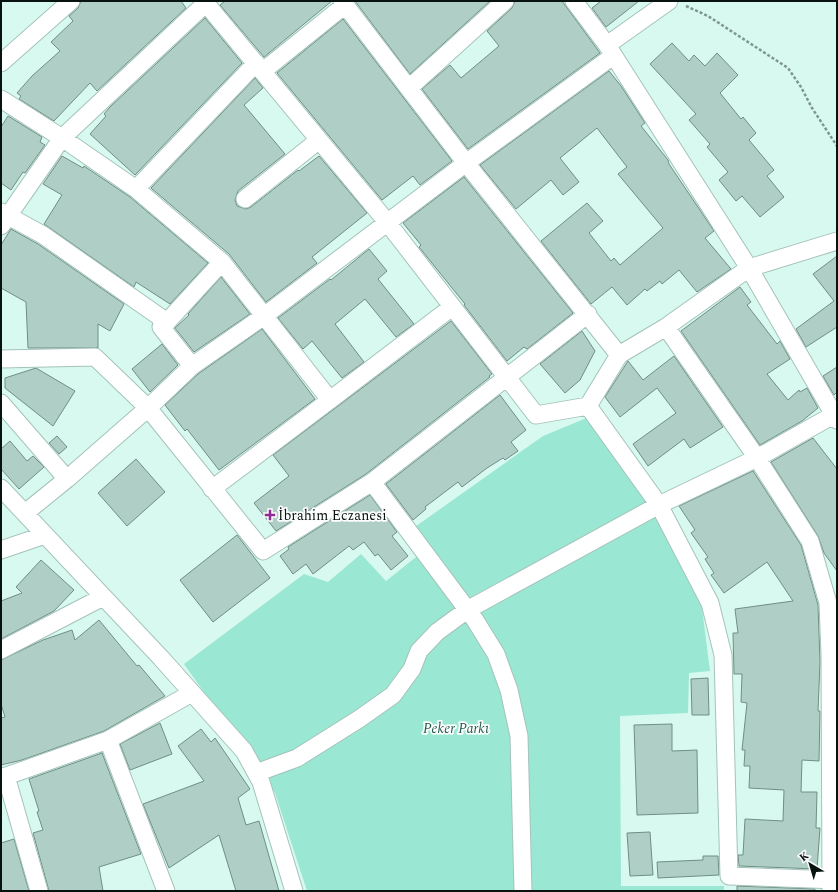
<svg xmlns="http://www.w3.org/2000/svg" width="838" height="892" font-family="Spectral,serif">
  <rect width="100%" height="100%" fill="#d8f9ef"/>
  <path fill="#9ae8d3" d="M589 417 644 494 702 608 710 671 689 673 688 713 620 716 621 886H724V891H307L275 793 184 664 304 574 328 582 361 554 386 581 421 553 405 534 543 436Z"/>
  <path fill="#afcec5" stroke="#708e86" d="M81 1H181L186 8 97 91 90 83 54 121 19 99 21 96 17 93 32 76 60 51 51 42 73 21 69 16 78 8Z
    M225 1H332L264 57 220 5Z
    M355 1H490L410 74Z
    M515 1H562L600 53 468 149 422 89 450 65 461 78 499 46 487 31 512 8Z
    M601 1H639L606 27 592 8Z
    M205 18 242 63 135 175 90 134 106 116 104 114 110 107Z
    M343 19 452 161 420 185 413 176 382 200 277 73Z
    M672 43 689 61 694 55 705 66 717 53 738 75 720 93 741 119 743 117 756 133 749 140 774 170 767 176 784 197 760 217 742 196 736 201 719 180 728 172 707 147 710 144 689 120 696 114 650 64Z
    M609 71 621 86 645 123 641 126 668 160 669 164 714 231 705 238 731 269 697 292 679 270 662 284 660 281 647 291 645 289 627 305 612 287 591 304 541 241 587 203 603 221 589 233 611 261 614 258 620 265 663 228 618 174 627 167 597 128 560 158 579 182 563 195 551 180 516 209 480 165Z
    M255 78 263 88 244 105 285 154 238 191 235 200 237 206 246 209 251 207 298 170 299 171 319 156 367 213 312 257 317 263 266 302 229 254 151 188Z
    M8 116 42 137 40 142 45 145 25 173 23 172 11 190 1 183V127Z
    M62 156 83 168 84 166 130 197 208 263 170 304 136 282 134 287 44 224 62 195 43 184Z
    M464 177 573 313 527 349 524 347 507 361 464 305 465 304 419 247 421 245 403 223Z
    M11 229 38 244 124 304 110 331 98 324V348H28L26 302 1 288V245Z
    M369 249 387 271 378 279 414 324 396 337 365 299 335 324 364 362 342 378 312 341 303 349 278 318 330 279 331 280Z
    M837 256V327L806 347 796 329 834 301 813 274Z
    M221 277 250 314 194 352 175 328 189 315 188 314Z
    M740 287 751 302 747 305 777 344 780 341 790 359 767 374 788 400 799 390 800 392 807 388 818 408 802 421 760 445 681 331Z
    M451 321 492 374 489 376 490 377 366 474 276 531 254 503 289 476 273 455Z
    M262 329 315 399 219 470 187 429 185 431 165 405 198 374Z
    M582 331 595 351 580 380 565 393 540 364Z
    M162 344 178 365 150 392 132 369Z
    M674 356 723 427 690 448 684 439 648 466 633 444 676 413 657 388 620 417 605 397 628 361 643 380Z
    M837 367V392L834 395 823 376Z
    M36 368 75 391 53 426 5 388V378Z
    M500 395 526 430 511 442 518 451 505 460 503 458 487 468 462 487 458 482 425 507 426 509 413 520 386 484Z
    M57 436 67 447 59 454 49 443Z
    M813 438 837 469V571L824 553 818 536 771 462Z
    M10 441 27 461 33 456 44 467 19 489 1 469V449Z
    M136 459 165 492 127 526 98 493Z
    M753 471 801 545 818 605 820 662 818 711H820L819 761 802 760 801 792H817L816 828H820L817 869 739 866 738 855H743L745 819 783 821 784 790 749 788 750 766H744L745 750H742L747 703 741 702 742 674H734L733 633H738L735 609 793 601 767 562 724 593 711 575 714 573 705 559 708 557 691 533 695 530 679 506Z
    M370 495 397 532 392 536 408 556 391 570 378 554 375 556 364 542 353 550 349 546 313 574 306 564 293 574 280 556 289 549 288 547Z
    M237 535 270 578 213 622 180 580Z
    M41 560 74 590 54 611 1 639V601L22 593 16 587Z
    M99 620 137 666 139 665 165 696 104 731 22 760 1 765V718L5 717 1 704V660L43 640 72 630 75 640Z
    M708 678 709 715H692L691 679Z
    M160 723 172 754 130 770 120 744Z
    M672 724V751L697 750 698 813 637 815 634 725Z
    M201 729 211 742 215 738 250 789 238 798 246 825 259 821 279 891H236L219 835 169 868 143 804 204 781 178 746Z
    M102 753 141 854 99 867 103 891H49L33 833 43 830 37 812 39 811 29 779Z
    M650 832 653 875 630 876 627 833Z
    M14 839 29 891H1V843Z
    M703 856H718L719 875 658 878 657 862 703 860Z
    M737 886 815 889V891H737Z"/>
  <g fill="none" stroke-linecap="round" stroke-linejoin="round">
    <defs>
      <path id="minor" d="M204 1 387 222 536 415 588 406 659 505 710 603 723 655 729 876 837 880
        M342 1 466 163 619 355
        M574 1 607 45 749 268 837 420
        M607 45 669 1
        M1 63 71 1
        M263 71 345 5
        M409 88 505 1
        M1 99 62 138 136 189 222 262 330 400 452 307
        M136 189 256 63
        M245 199 319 140
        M1 212 43 235 167 322 161 327 192 366
        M1 226 62 138 206 3
        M167 322 222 262
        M666 327 749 268 837 241
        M1 359 95 357 148 408 263 551 372 482
        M1 403 67 479 25 513
        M588 406 619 355 666 327 757 458 810 541 828 603 830 655 831 891
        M67 479 148 408 192 366 264 316 466 163 613 56
        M1 488 161 658 244 751 261 782 294 891
        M212 489 330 400
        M1 550 45 535
        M1 650 103 597
        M108 740 166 891
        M256 773 297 758 359 719 393 695 412 669 419 651 437 632 467 610 659 505 757 458 837 413
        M6 776 39 891
        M1 778 108 740 192 693
        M523 891 519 736 509 690 496 654 475 620 372 482 588 314"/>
    </defs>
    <use href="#minor" stroke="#a4c3ba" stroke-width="19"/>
    <path stroke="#7f9790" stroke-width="2.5" stroke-dasharray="3 2" stroke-linecap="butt" d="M686 6 708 16 788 68 801 87 812 108 837 146"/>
    <use href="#minor" stroke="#fff" stroke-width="17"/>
  </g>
  <path fill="#8f2d95" stroke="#fdfdfd" stroke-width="1.5" d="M268 509h4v4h4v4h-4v4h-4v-4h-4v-4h4z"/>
  <g text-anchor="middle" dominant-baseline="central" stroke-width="3.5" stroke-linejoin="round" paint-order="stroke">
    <g font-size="14" fill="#081310" stroke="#fdfdfd" text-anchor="start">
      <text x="278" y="515">İbrahim Eczanesi</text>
    </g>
    <g font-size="14" font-style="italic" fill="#255c4f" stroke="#fdfdfd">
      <text x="456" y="728">Peker Parkı</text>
    </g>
  </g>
  <rect width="838" height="892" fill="none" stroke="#081310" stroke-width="4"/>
  <g transform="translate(810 864) rotate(322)" stroke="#fdfdfd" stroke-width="3" paint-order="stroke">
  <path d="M0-3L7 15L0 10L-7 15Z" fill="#081310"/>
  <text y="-6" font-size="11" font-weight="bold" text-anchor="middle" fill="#081310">K</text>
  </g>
</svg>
